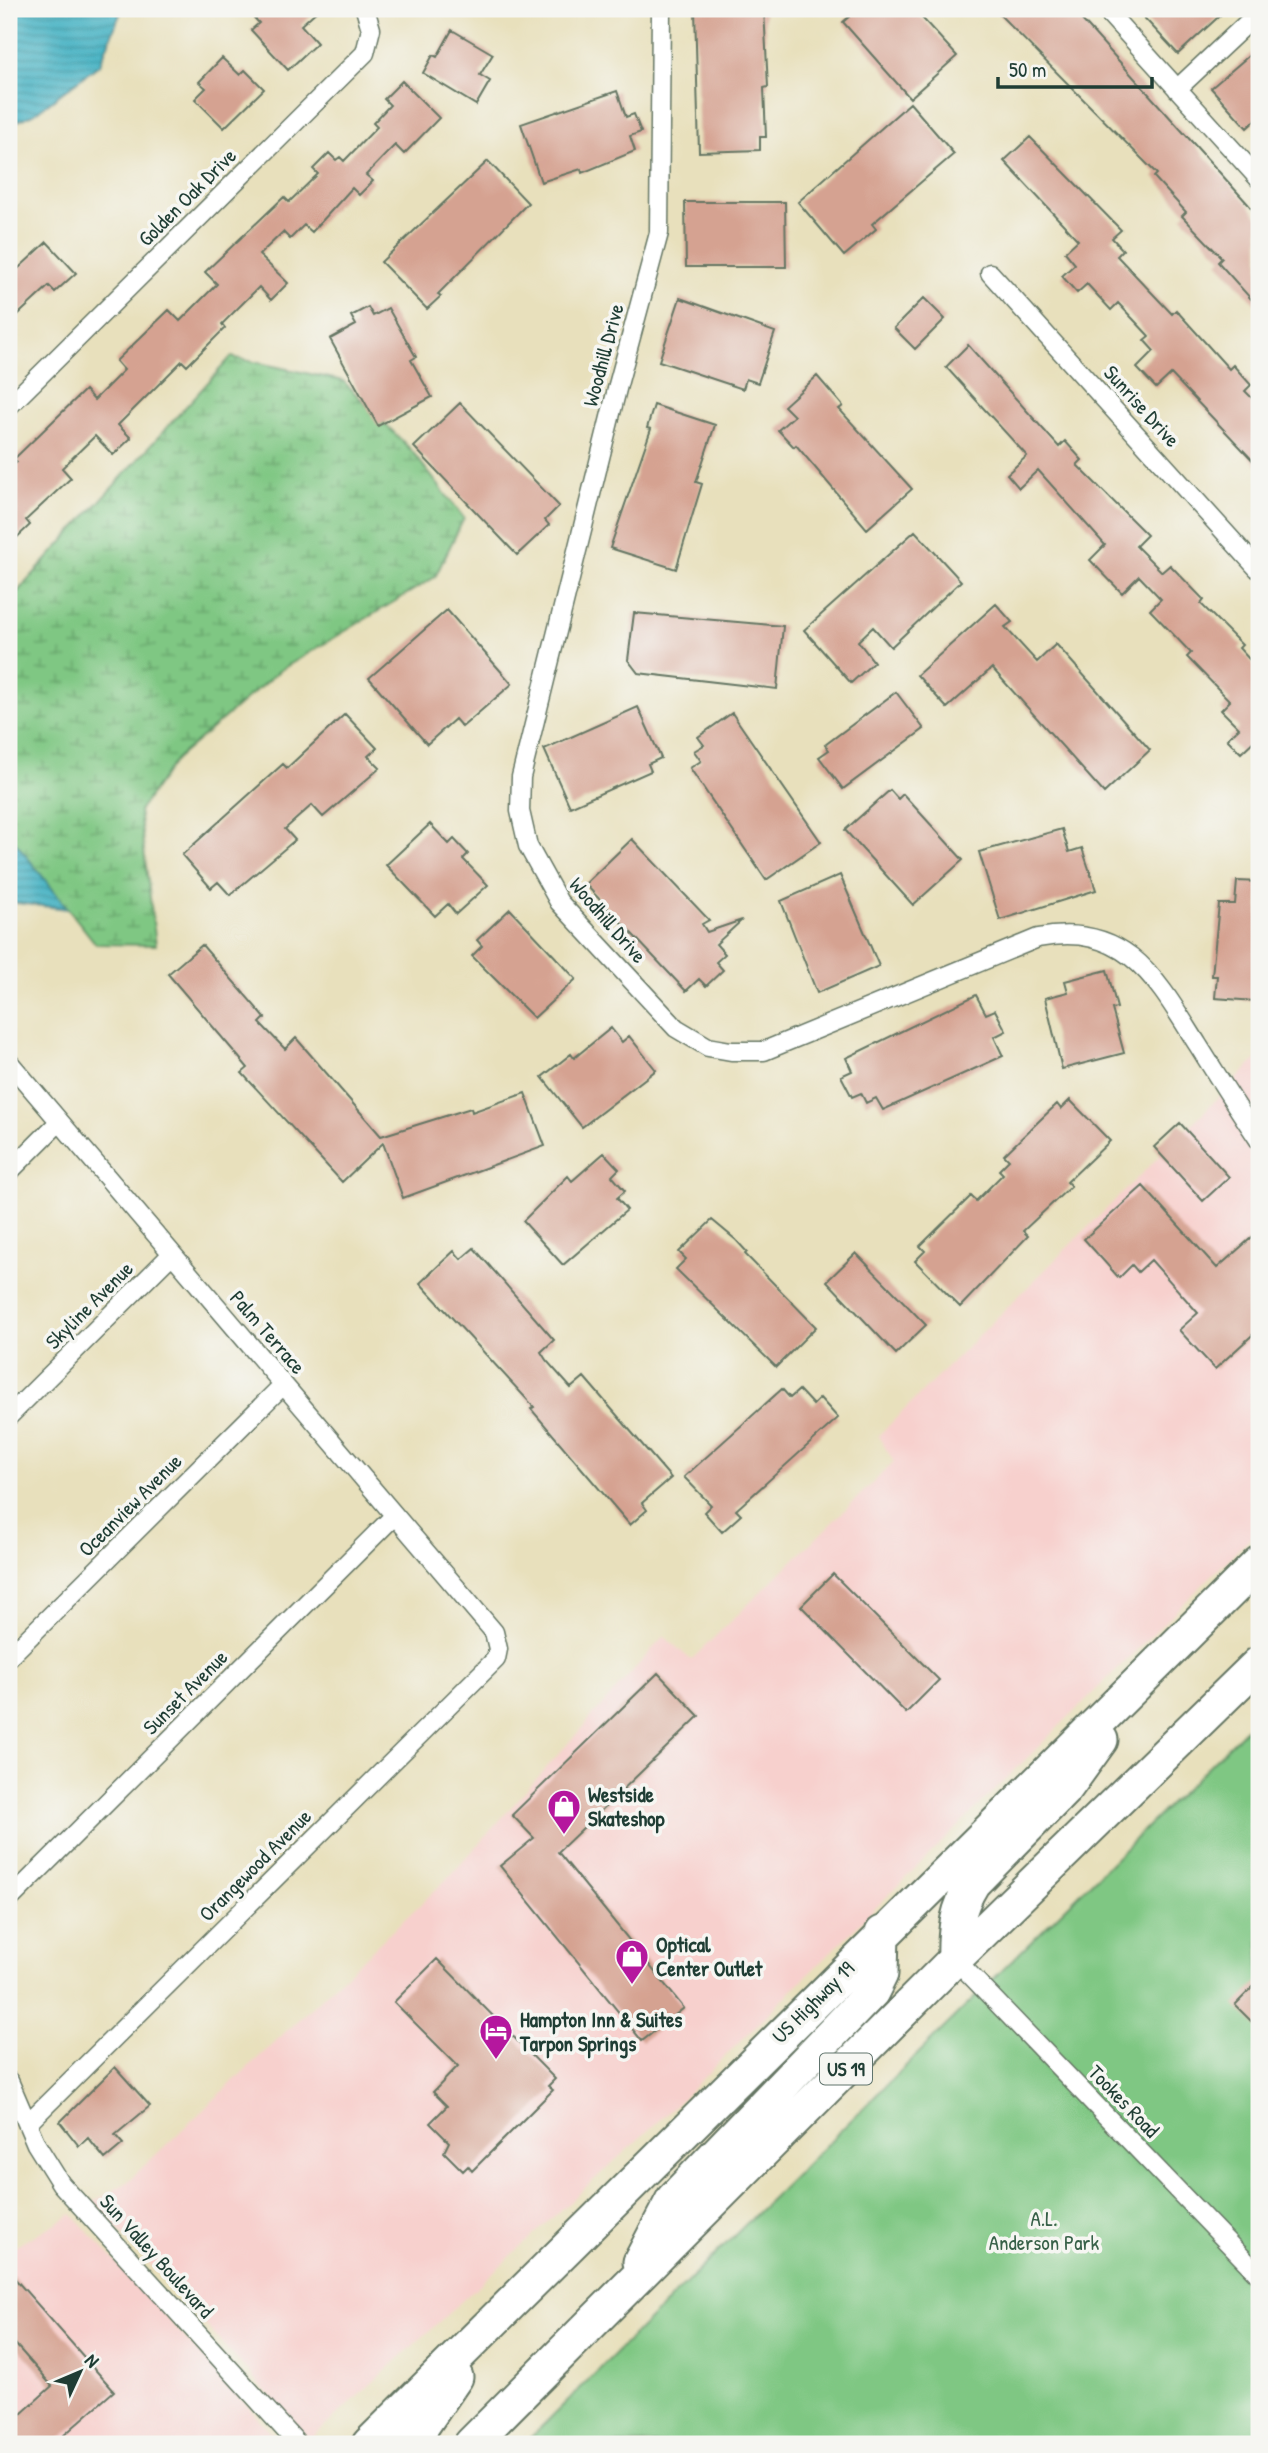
<svg xmlns="http://www.w3.org/2000/svg" width="1268" height="2453" font-family="'Patrick Hand',sans-serif">
  <defs>
    <pattern id="wetland-marsh" width="20" height="14" patternUnits="userSpaceOnUse" patternTransform="scale(1.75)"><rect width="20" height="14" fill="#7fc783"/><path d="M1 5h8M5 5V1M11 12h8M15 12V8" fill="none" stroke="#67a36c"/></pattern>
    <pattern id="water-rules" width="6" height="5" patternUnits="userSpaceOnUse" patternTransform="scale(1.75)"><rect width="6" height="5" fill="#48b4c5"/><path d="M0 2.5h6" fill="none" stroke="#3b94a1"/></pattern>
  </defs>
  <rect width="100%" height="100%" fill="#f6f6f2"/>
  <filter id="ink" filterUnits="userSpaceOnUse"><feTurbulence type="fractalNoise" baseFrequency=".0143" numOctaves="2"/><feDisplacementMap in="SourceGraphic" scale="14" xChannelSelector="R" yChannelSelector="G"/><feConvolveMatrix kernelMatrix="1 2 1 2 8 2 1 2 1" color-interpolation-filters="sRGB"/></filter>
  <filter id="wash" filterUnits="userSpaceOnUse"><feTurbulence type="fractalNoise" baseFrequency=".00686" numOctaves="4" result="noise"/><feDisplacementMap in="SourceGraphic" scale="28" xChannelSelector="R" yChannelSelector="G"/><feGaussianBlur stdDeviation="1.57" result="paint"/><feColorMatrix in="noise" values="0 0 0 0 0 0 0 0 0 0 0 0 0 0 0 0 0 1.4 0 .05"/><feComposite in="paint" operator="in"/></filter>
  <g filter="url(#wash)">
    <rect width="100%" height="100%" fill="#e8e0bc"/>
    <path fill="#f7d0cd" d="M1259 1057V1529L677 2104 310 2440 93 2202 126 2183 450 1876 664 1636 691 1660 894 1462 878 1436Z
      M72 2214 282 2444H9V2250Z"/>
    <path fill="url(#wetland-marsh)" stroke="#4f825c" stroke-width="2" d="M231 357 343 381 411 450 464 518 435 577 279 671 176 759 139 811 156 945 96 944 9 834V601Z"/>
    <path fill="#7fc783" stroke="#4f825c" stroke-width="2" d="M1259 1716V2444H524Z"/>
    <path fill="url(#water-rules)" stroke="#34787c" stroke-width="2" d="M9 9H122L100 64 34 114 9 125Z
      M9 834 68 909 9 902Z"/>
    <g id="blocks">
      <path fill="#d5a291" d="M246 9H319L301 25 317 43 288 70 251 30 259 23Z
        M695 9H764L768 87 764 88 766 137H760V150L699 152Z
        M858 9H914L957 56 910 98 843 22Z
        M994 9H1072L1248 204 1259 218V308L1218 262 1222 258 1182 216 1186 212 1154 177 1157 174Z
        M1136 9H1227L1178 54Z
        M452 30 493 54 480 75 490 81 476 105 423 73 433 55 437 57Z
        M1259 47V117L1247 128 1211 88Z
        M222 58 240 75 245 70 264 89 224 128 195 99 206 88 199 82Z
        M402 81 439 118 404 154 395 145 366 175 373 181 359 195 352 188 312 232 304 225 290 239 283 232 259 255 288 283 271 300 259 287 222 324 225 328 187 366 182 361 118 425 131 438 113 455 95 436 62 468 71 478 26 520 30 525 9 545V469L17 462 14 459 85 390 94 400 124 370 116 361 169 310 180 321 217 284 205 272 284 197 289 202 318 174 313 169 329 153 336 160 340 157 344 161 377 127 373 123 390 105 384 99Z
        M617 91 626 117 634 114 641 132 630 136 635 151 582 173 581 169 541 182 521 124Z
        M910 103 954 154 872 224 876 229 844 256 798 202Z
        M1030 137 1121 230 1112 238 1123 250 1117 256 1172 314 1176 310 1229 369 1233 365 1251 385 1245 391 1259 405V467L1171 374 1156 388 1137 368 1154 351 1144 340 1149 336 1118 303 1111 310 1087 284 1077 293 1062 276 1075 264 1065 252 1078 240 1004 161Z
        M488 161 528 203 438 294 441 296 427 309 381 262Z
        M685 202H785L786 267H686Z
        M47 242 76 273 55 292 49 286 9 323V277Z
        M680 298 775 332 758 383 746 379 743 389 659 361Z
        M924 298 945 319 915 349 894 328Z
        M368 307 373 316 388 308 416 357 411 360 432 397 378 426 330 339 356 325 351 316Z
        M968 345 1059 447 1065 441 1082 460 1077 465 1147 535 1136 546 1162 572 1170 565 1204 600 1201 604 1242 645 1239 648 1259 670V736L1241 753 1227 739 1239 728 1221 710 1230 701 1187 657 1191 653 1150 610 1161 599 1139 576 1122 593 1090 560 1105 545 1038 470 1019 488 1007 474 1027 456 946 367Z
        M817 376 843 406 839 409 912 489 867 529 796 445 794 447 778 430 794 416 784 406Z
        M460 403 559 506 545 520 549 525 517 555 414 447Z
        M654 405 715 425 696 482 702 484 676 569 610 548 651 429 647 428Z
        M915 531 961 581 891 647 873 627 858 641 874 662 851 683 804 630Z
        M996 604 1012 622 1005 627 1037 662 1056 644 1150 750 1104 793 992 668 947 708 917 675Z
        M447 610 512 684 462 727 455 719 427 744 369 678Z
        M634 613 783 626 777 689 638 673 628 660Z
        M896 692 924 729 843 789 819 757 829 750 825 745Z
        M638 707 661 758 648 764 651 771 570 807 544 749Z
        M732 713 821 842 766 880 690 768 701 761 694 751 704 745 698 737Z
        M345 714 377 748 368 756 380 768 323 817 312 805 285 829 295 840 230 895 218 882 211 888 182 855 283 764 287 768Z
        M890 790 898 799 903 794 963 860 913 905 845 830Z
        M430 824 449 844 454 839 468 854 463 859 488 885 456 914 448 904 435 916 386 865Z
        M1062 829 1069 852 1082 848 1096 890 1000 920 979 852Z
        M632 839 709 920 702 924 707 932 742 920 716 944 725 954 716 962 723 970 706 986 699 979 686 991 585 884Z
        M840 875 879 966 817 993 781 901Z
        M1237 881 1259 882V992H1256L1255 1001 1215 998 1217 976H1212L1219 904H1235Z
        M510 909 576 979 534 1018 472 956 482 946 477 940Z
        M202 945 265 1018 260 1023 285 1049 296 1038 381 1136 471 1108 472 1112 525 1093 545 1146 403 1198 383 1143 342 1182 242 1073 248 1068 168 974Z
        M1107 970 1117 1008 1112 1009 1124 1053 1062 1069 1045 998 1068 992 1065 981Z
        M976 995 986 1014 995 1010 1006 1031 994 1037 1003 1056 883 1110 876 1098 866 1103 861 1093 852 1097 841 1076 852 1071 846 1058Z
        M611 1028 622 1042 629 1036 656 1070 582 1127 542 1077 571 1054 574 1058Z
        M1070 1100 1110 1141 1067 1182 1071 1186 1023 1231 1028 1236 960 1307 915 1261 925 1251 920 1246 971 1196 976 1201 1003 1174 999 1170 1009 1160 1004 1155 1040 1120 1057 1104 1061 1109Z
        M1180 1123 1229 1177 1203 1201 1154 1147Z
        M604 1153 619 1169 612 1176 625 1191 617 1198 627 1210 563 1265 523 1221 568 1176 572 1181Z
        M1143 1186 1217 1268 1259 1231V1329L1215 1369 1179 1330 1198 1313 1151 1260 1138 1272 1132 1265 1119 1278 1084 1239Z
        M712 1220 736 1240 747 1252 745 1254 816 1327 776 1367 676 1269 686 1259 679 1252Z
        M474 1248 554 1340 541 1352 546 1360 571 1388 584 1377 671 1478 642 1503 647 1510 630 1525 531 1409 534 1407 420 1283 454 1251 461 1259Z
        M856 1253 926 1325 896 1354 827 1281Z
        M782 1389 790 1398 799 1390 813 1405 820 1398 838 1418 736 1510 741 1515 722 1532 704 1512 711 1505 684 1477Z
        M833 1574 939 1680 906 1713 801 1606Z
        M658 1673 699 1716 558 1852 684 2008 642 2041 500 1866 534 1838 512 1815Z
        M437 1959 555 2079 548 2086 553 2090 472 2171 468 2166 463 2171 444 2152 449 2142 430 2123 447 2106 433 2092 458 2066 394 2002Z
        M1259 1981V2029L1235 2005Z
        M115 2067 150 2106 115 2135 123 2144 105 2159 88 2138 79 2146 60 2122Z
        M9 2272 114 2391 54 2444H9V2425L52 2386 9 2337Z"/>
    </g>
  </g>
  <g filter="url(#ink)">
    <use href="#blocks" fill-opacity="0" stroke="#657664" stroke-width="2"/>
    <g fill="none" stroke-linecap="round" stroke-linejoin="round">
      <defs>
        <path id="street" d="M661 9 659 233 618 385 521 777 520 811 528 846 559 902 676 1028 708 1047 731 1051H764L1038 938C1127 921 1157 980 1198 1045 1218 1077 1238 1109 1259 1140
          M1105 9 1259 179
          M1177 89 1259 12
          M990 273 1259 570
          M9 406 365 53 371 29 365 9
          M9 1062 494 1632 498 1649 496 1659 28 2123
          M9 1172 59 1122
          M9 1416 171 1255
          M9 1657 283 1385
          M9 1900 394 1516
          M955 1959 1259 2275
          M9 2081 36 2144 61 2184 298 2444"/>
        <path id="highway" d="M955 1959C954 1929 957 1909 973 1883L1067 1787 1101 1740
          M640 2262 673 2199 872 1992 881 1974 882 1933
          M369 2444 1259 1563
          M410 2444 456 2377
          M471 2444 955 1959 1259 1663"/>
      </defs>
      <use href="#street" stroke="#657664" stroke-width="21"/>
      <use href="#highway" stroke="#657664" stroke-width="37"/>
      <use href="#street" stroke="#fff" stroke-width="18"/>
      <use href="#highway" stroke="#fff" stroke-width="33"/>
    </g>
  </g>
  <defs>
    <symbol id="shop-pin" viewBox="-11 -11 22 30"><path d="M0 17L-7.5 6A9.5 9.5 0 1 1 7.5 6Z" fill="#b5179e" stroke="#f6f6f2"/><path d="M-5-2.5h2.3a2.7 3.5 0 0 1 5.4 0H5L5.5 6h-11ZM-1.5-2.5h3a1.5 2.3 0 0 0-3 0Z" fill="#fff"/></symbol>
    <symbol id="hotel-pin" viewBox="-11 -11 22 30"><path d="M0 17L-7.5 6A9.5 9.5 0 1 1 7.5 6Z" fill="#b5179e" stroke="#f6f6f2"/><path d="M-6-4.5h1.5V1H6V5H4.5V3h-9V5H-6ZM-4 0a1.8 1.8 0 1 1 3.6 0ZM.5 0V-2.5h3Q6-2.5 6 0Z" fill="#fff"/></symbol>
  </defs>
  <g fill-rule="evenodd">
    <use href="#shop-pin" x="545" y="1787" width="38" height="52"/>
    <use href="#shop-pin" x="613" y="1937" width="38" height="52"/>
    <use href="#hotel-pin" x="477" y="2012" width="38" height="52"/>
  </g>
  <g text-anchor="middle" dominant-baseline="central" stroke-width="7" stroke-linejoin="round" paint-order="stroke">
    <rect fill="#f6f6f2" stroke="#60746d" stroke-width="2" x="820" y="2053.5" width="52" height="31" rx="5"/>
    <g font-size="19" font-weight="bold" fill="#1f3d34">
      <text x="846" y="2069">US 19</text>
    </g>
    <g font-size="21" fill="#1f3d34" stroke="#f6f6f2">
      <text transform="translate(187 197) rotate(-45)">Golden Oak Drive</text>
      <text transform="translate(603 355) rotate(-75)">Woodhill Drive</text>
      <text transform="translate(1142 406) rotate(48)">Sunrise Drive</text>
      <text transform="translate(608 920) rotate(49)">Woodhill Drive</text>
      <text transform="translate(89 1305) rotate(-45)">Skyline Avenue</text>
      <text transform="translate(268 1332) rotate(49)">Palm Terrace</text>
      <text transform="translate(130 1505) rotate(-45)">Oceanview Avenue</text>
      <text transform="translate(185 1692) rotate(-45)">Sunset Avenue</text>
      <text transform="translate(255 1865) rotate(-45)">Orangewood Avenue</text>
      <text transform="translate(813 2002) rotate(-45)">US Highway 19</text>
      <text transform="translate(1124 2101) rotate(46)">Tookes Road</text>
      <text transform="translate(157 2256) rotate(48)">Sun Valley Boulevard</text>
    </g>
    <g font-size="21" font-weight="bold" fill="#1f3d34" stroke="#f6f6f2" text-anchor="start">
      <text x="588" y="1794">Westside<tspan x="588" dy="24">Skateshop</tspan></text>
      <text x="656" y="1944">Optical<tspan x="656" dy="24">Center Outlet</tspan></text>
      <text x="520" y="2019">Hampton Inn &amp; Suites<tspan x="520" dy="24">Tarpon Springs</tspan></text>
    </g>
    <g font-size="21" fill="#376048" stroke="#f6f6f2">
      <text x="1044" y="2218">A.L.<tspan x="1044" dy="24">Anderson Park</tspan></text>
    </g>
  </g>
  <rect width="1268" height="2453" fill="none" stroke="#f6f6f2" stroke-width="35"/>
  <g transform="translate(80 2372) rotate(46)" stroke="#f6f6f2" stroke-width="5" paint-order="stroke">
  <path d="M0-5L12 26L0 18L-12 26Z" fill="#1f3d34"/>
  <text y="-10" font-size="19" font-weight="bold" text-anchor="middle" fill="#1f3d34">N</text>
  </g>
  <path d="M998 77v10h154v-10" fill="none" stroke="#1f3d34" stroke-width="3.5"/>
  <text x="1009" y="77" font-size="21" fill="#1f3d34" stroke="#f6f6f2" stroke-width="5" paint-order="stroke">50 m</text>
</svg>
